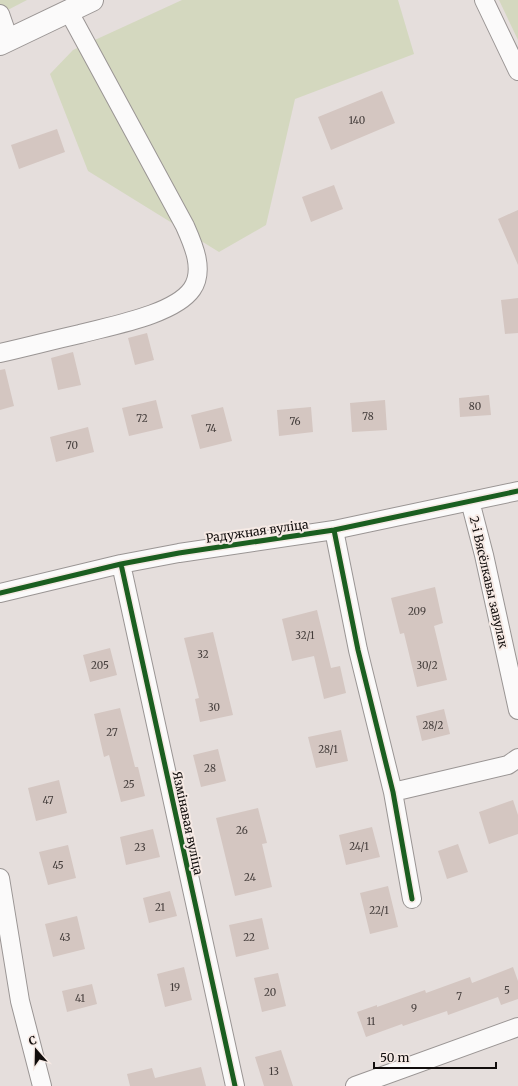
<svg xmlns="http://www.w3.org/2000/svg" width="518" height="1086" font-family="Merriweather,serif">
  <rect width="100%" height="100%" fill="#e5dedc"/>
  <path fill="#d4d8bf" d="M0 0H27L0 14Z
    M182 0H398L414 54 295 99 266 225 219 252 88 171 50 74 73 50Z
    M499 0H518V40Z"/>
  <path fill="#d4c6c1" d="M382 91 395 123 331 150 318 117Z
    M57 129 65 152 19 169 11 145Z
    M334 185 343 209 311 222 302 197Z
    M518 210V265L498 219Z
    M518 298V333L505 334 501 300Z
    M147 333 154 360 135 365 128 338Z
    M73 352 81 385 58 390 51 358Z
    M5 369 14 406 0 410V370Z
    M489 395 491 415 460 417 459 398Z
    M156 400 163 428 129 436 122 408Z
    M385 400 387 430 352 432 350 403Z
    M223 407 232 441 200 449 191 415Z
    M311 407 313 432 279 436 277 410Z
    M88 427 94 452 56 462 50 437Z
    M435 587 443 623 434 626 447 680 417 687 404 633 400 634 391 598Z
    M317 610 331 668 340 666 346 693 324 699 314 656 292 661 282 619Z
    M213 632 233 715 200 722 195 699 199 698 184 638Z
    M110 648 117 675 90 682 83 655Z
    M120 708 135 767H138L145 796 121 802 109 755 104 757 94 714Z
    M444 709 450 734 422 741 416 716Z
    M341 730 348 761 316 768 308 737Z
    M218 749 226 781 201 787 193 755Z
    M59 780 67 813 36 821 28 788Z
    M513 800 518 815V834L489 844 479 812Z
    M258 808 267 843 262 844 272 887 235 896 216 818Z
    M372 827 380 857 346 865 339 835Z
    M153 829 160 857 126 865 120 837Z
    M458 844 468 872 447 879 438 851Z
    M68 845 76 878 48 885 39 852Z
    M388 886 398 927 370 934 360 893Z
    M170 891 177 916 149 923 143 898Z
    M77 916 85 949 53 957 45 924Z
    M262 918 269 949 236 957 229 925Z
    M184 967 192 1000 165 1007 157 974Z
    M513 967 518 981V999L501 1005 498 997 448 1015 447 1011 403 1026 402 1024 366 1037 357 1012 377 1005V1007L425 990 426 993 470 977 472 983Z
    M278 973 286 1006 262 1012 254 978Z
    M92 984 97 1004 67 1012 62 991Z
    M281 1050 293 1086H264L255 1057Z
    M201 1067 206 1086H130L127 1074 152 1068 155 1078Z"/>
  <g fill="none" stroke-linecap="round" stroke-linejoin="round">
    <defs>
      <path id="minor" d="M484 0 518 71
        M0 14 9 40
        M0 353C27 347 53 340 80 334 109 326 174 315 192 289 205 270 193 244 185 226L69 12
        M470 501 484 555 518 710
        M334 530 358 650 393 792 412 899
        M121 564 235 1086
        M0 593 121 564 179 553 334 530 518 491
        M393 792 508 765 518 758
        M0 878 20 1001 42 1086
        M355 1086 518 1027"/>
      <path id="major" d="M0 44 92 0"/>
    </defs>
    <use href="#minor" stroke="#9a9594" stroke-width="20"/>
    <use href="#major" stroke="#9a9594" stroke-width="24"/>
    <use href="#minor" stroke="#fbfafa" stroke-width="18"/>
    <use href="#major" stroke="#fbfafa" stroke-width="22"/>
    <defs>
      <path id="cycleway" d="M334 530 358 650 393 792 412 899
        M121 564 235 1086
        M0 593 121 564 179 553 334 530 518 491"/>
    </defs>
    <use href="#cycleway" stroke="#f6eae5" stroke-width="8"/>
    <use href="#cycleway" stroke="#1b5e20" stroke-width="5"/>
  </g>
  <g text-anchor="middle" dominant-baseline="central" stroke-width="4" stroke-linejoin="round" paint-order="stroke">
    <g font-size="10" fill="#443d3b">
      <text x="357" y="120">140</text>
      <text x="475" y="406">80</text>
      <text x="368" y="416">78</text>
      <text x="142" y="418">72</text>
      <text x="295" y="421">76</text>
      <text x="211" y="428">74</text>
      <text x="72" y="445">70</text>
      <text x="417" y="611">209</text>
      <text x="305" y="635">32/1</text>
      <text x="203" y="654">32</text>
      <text x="100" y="665">205</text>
      <text x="427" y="665">30/2</text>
      <text x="214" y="707">30</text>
      <text x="433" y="725">28/2</text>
      <text x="112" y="732">27</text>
      <text x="328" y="749">28/1</text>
      <text x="210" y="768">28</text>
      <text x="129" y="784">25</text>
      <text x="48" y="800">47</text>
      <text x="242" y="830">26</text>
      <text x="359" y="846">24/1</text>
      <text x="140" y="847">23</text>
      <text x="58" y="865">45</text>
      <text x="250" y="877">24</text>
      <text x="160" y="907">21</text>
      <text x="379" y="910">22/1</text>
      <text x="65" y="937">43</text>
      <text x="249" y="937">22</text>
      <text x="175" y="987">19</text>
      <text x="507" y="990">5</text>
      <text x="270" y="992">20</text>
      <text x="459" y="996">7</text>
      <text x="80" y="998">41</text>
      <text x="414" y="1008">9</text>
      <text x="371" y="1021">11</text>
      <text x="274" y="1071">13</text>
    </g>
    <g font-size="12" fill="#110d0c" stroke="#f6eae5">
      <text transform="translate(257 531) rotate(-8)">Радужная вуліца</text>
      <text transform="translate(489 582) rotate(77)">2-і Вясёлкавы завулак</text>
      <text transform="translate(188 823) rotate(78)">Язмінавая вуліца</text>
    </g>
  </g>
  <g transform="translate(36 1050) rotate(340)" stroke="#f6eae5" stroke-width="3" paint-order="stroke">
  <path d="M0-3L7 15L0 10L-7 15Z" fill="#110d0c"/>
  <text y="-6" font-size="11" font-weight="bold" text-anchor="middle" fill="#110d0c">С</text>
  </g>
  <path d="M374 1062v6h122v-6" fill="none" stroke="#110d0c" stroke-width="2"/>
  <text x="380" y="1062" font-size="12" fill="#110d0c" stroke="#f6eae5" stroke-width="3" paint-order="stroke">50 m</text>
</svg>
